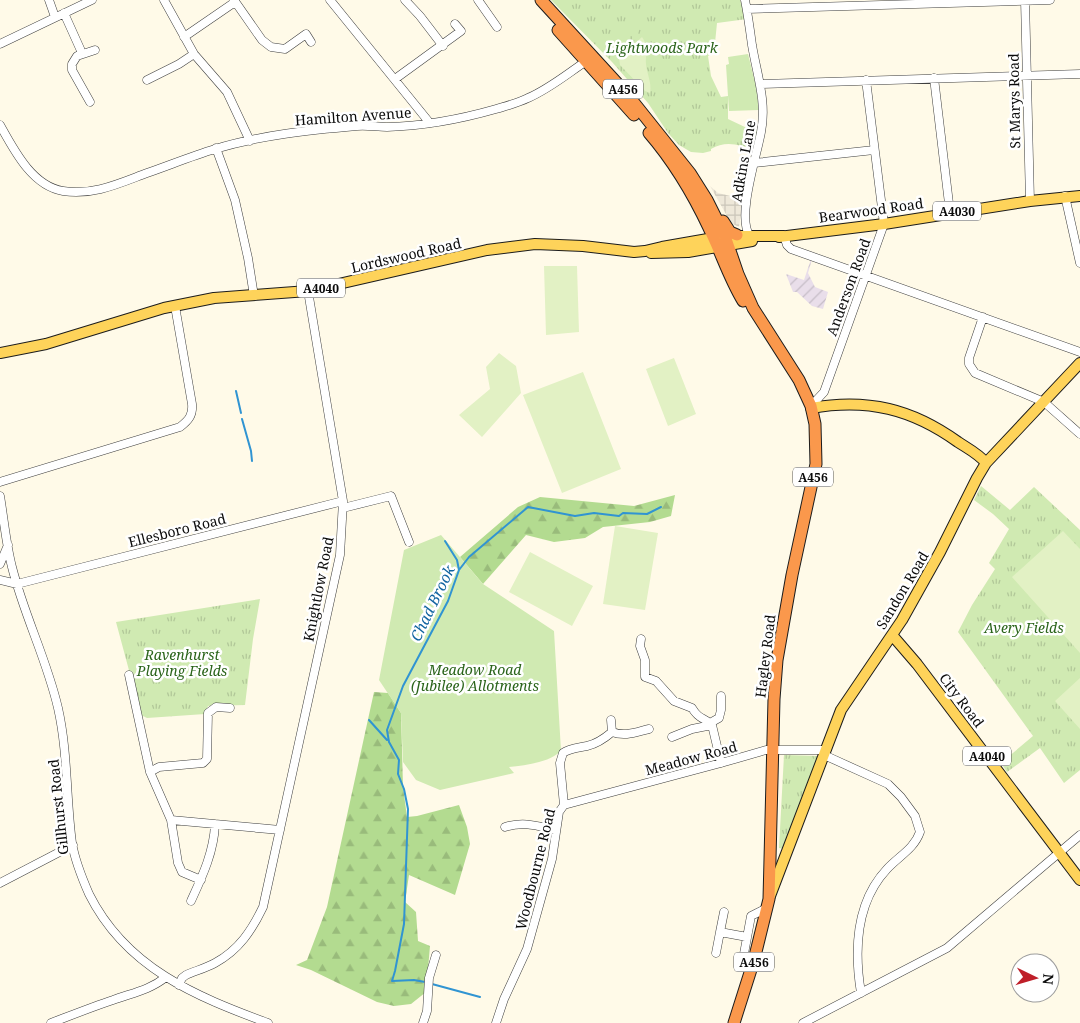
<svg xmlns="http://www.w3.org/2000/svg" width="1080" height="1023" font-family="'Noto Serif',serif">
  <defs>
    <pattern id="industrial-furrows" width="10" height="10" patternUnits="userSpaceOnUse" patternTransform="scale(1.25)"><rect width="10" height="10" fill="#e9deea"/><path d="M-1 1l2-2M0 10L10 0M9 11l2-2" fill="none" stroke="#c6bdc7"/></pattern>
    <pattern id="grass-tufts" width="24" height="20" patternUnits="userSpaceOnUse" patternTransform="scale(1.25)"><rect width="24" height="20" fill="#d0eab2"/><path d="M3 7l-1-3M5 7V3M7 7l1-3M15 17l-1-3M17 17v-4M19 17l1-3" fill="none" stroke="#b1c798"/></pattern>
    <pattern id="forest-firs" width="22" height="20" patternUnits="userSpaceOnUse" patternTransform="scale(1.25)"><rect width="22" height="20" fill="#b3db90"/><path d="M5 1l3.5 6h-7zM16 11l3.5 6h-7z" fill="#99bb7b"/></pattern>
    <pattern id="wetland-marsh" width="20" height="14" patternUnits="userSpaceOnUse" patternTransform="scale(1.25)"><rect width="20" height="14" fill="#d0eab2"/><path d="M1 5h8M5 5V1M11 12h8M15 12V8" fill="none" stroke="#b1c798"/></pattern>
    <pattern id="plaza-grid" width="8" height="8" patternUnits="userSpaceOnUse" patternTransform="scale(1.25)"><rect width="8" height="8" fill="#eee8d9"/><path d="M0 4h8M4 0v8" fill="none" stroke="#cbc6b9"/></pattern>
  </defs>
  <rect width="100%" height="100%" fill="#fffae8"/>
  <path fill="url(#industrial-furrows)" d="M812 256H813L808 273 815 287 828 292 823 309 812 306 797 292H793L786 274 804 280Z"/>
  <path fill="url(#grass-tufts)" d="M551 0H740L747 19 717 23 714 53 708 56 711 76 721 97 728 96V119L747 128 758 129 753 149C740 145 725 140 711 149V151L703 153 691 152 679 145 668 133 648 103 612 62Z
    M981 486 1010 510 1034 487 1080 530V770L1064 783 1040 748 1007 772 1001 763 1033 736 958 632 972 605 995 569 989 563 1009 529 993 514 974 500Z
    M260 599 253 639 245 705 208 706 205 714 147 718 141 715 116 622Z
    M784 755 817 756 818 759 784 849 779 848Z"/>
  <path fill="url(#forest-firs)" d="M675 495 671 516 650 522 603 527 585 538 554 542 526 535 483 584 460 557 518 507 540 497 634 506Z
    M374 692 388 693 401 713 403 787 407 817 417 816 459 805 467 827 470 844 455 895 409 875 405 902 416 912 418 941 430 946 426 992 411 1004 394 1006 377 1002 311 970 296 965 307 960 327 907Z"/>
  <path fill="url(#wetland-marsh)" d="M637 25C644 39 625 49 617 58H615L611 53 612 48Z"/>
  <path fill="#d0eab2" d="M748 54 756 86 759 110 729 111 726 65 729 64 728 57Z
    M441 535 483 584 554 631 561 751C548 763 526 765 509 767L514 773 440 790 416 780 403 762 401 713 379 680 404 550Z"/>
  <path fill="#e2f1c4" d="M642 37C650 49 645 53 646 64 647 74 652 83 650 93L645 91 620 65 619 58Z
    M544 266H577L579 332 546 335Z
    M499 353 516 366 521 393 482 437 459 415 490 389 486 367Z
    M674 358 696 414 668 426 646 369Z
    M583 372 621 469 562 493 523 395Z
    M615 526 658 533 645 610 603 604Z
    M1063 531 1080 549V653L1012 577Z
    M530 552 593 586 572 626 509 592Z
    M1080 678V729L1055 701Z"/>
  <path fill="url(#plaza-grid)" d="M710 186 718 193 743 199 739 227 731 223Z"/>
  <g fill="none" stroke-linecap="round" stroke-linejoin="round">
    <path stroke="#3094d2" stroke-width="2" d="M236 391 241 413
      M242 419 251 451 252 461
      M445 541 457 560 459 570
      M369 720 387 740
      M425 982 414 980 392 981 395 971 404 924 408 809 404 789 398 774 399 760 389 742 387 730 403 686 448 601 459 570 469 557 528 507 575 516 594 513 619 516 623 513 647 514 661 507
      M432 984 480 997"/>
    <defs>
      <path id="minor" d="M49 0 55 17
        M164 0 194 54 227 92 250 141
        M234 0 262 40 271 47 285 49 306 34 311 42
        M330 0 429 122
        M405 0 420 16 443 46
        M478 0 497 27
        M745 0C748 15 750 30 752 45 757 75 767 102 761 132 757 155 736 218 750 236
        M1025 0 1030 201
        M747 9 1050 0
        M64 13 82 53
        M184 37 235 2
        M0 44 92 0
        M934 78 950 212
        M395 79 461 31 455 24
        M147 80 179 64 194 54
        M761 84 1080 74
        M90 102 72 70V64L77 56 95 50
        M0 125C14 150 32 186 63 191 93 196 120 183 147 173 170 165 192 156 215 149 261 135 310 130 357 126 367 125 377 127 387 127 423 126 461 119 496 109 506 106 518 103 528 98 549 89 567 74 585 62
        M216 148 235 200 248 258 254 296
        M754 163 874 150
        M1065 196 1080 263
        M784 236 787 245 791 249 1080 352
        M983 317 969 358V364L975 373 1044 402 1080 434
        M811 406 824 392 884 224 866 80
        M0 482 180 427C189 420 193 415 192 404L175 306
        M0 496C4 520 6 544 12 567 24 615 47 660 58 708 68 752 66 799 72 843 75 861 82 878 89 894 126 968 195 996 268 1023
        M343 508 391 496 409 542
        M0 564 8 545
        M0 580 17 584 343 501
        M641 639 640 646 645 660V677L656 681 674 701 692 708C700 721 703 716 712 725L721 763
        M129 675 150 772 171 820 178 863 182 872 201 880
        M710 723 719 718 721 710V696
        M612 732C625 737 636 732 649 729
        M672 737 692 729 712 725
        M824 755 888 784 901 797 915 816 920 832C914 849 899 856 887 869 856 902 854 950 861 993
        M150 772 159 767 203 763 207 759 208 713 216 707 230 708
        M564 805 721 763 766 750H826
        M564 805 560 763 563 753C570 748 578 748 587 746 596 744 605 738 612 732L611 720
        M171 820 280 830
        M505 827C524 821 537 826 556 830
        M0 883 73 845
        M191 901C202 877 214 852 215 824
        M724 912 720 932 747 937
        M716 953 720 932
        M753 966 743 959 751 916 767 908
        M179 985 182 978 186 975C195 971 206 968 215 963 239 950 252 930 263 907L340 555 343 501 308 291
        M51 1023C72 1015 92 1007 113 1000 132 993 150 990 166 977
        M423 1023 427 1011 429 978 436 955
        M496 1023 504 999 527 949 552 859 559 812 564 805
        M803 1023 947 948 1080 835"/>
      <path id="major" d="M779 237 884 224 1030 201 1080 196
        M651 253 688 252 752 241
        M0 353 46 344 164 308 214 298 308 291 487 250 535 244 583 246 634 252 645 251 662 247 725 236H784
        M811 408C868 398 912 409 958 442 967 448 979 454 986 463
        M892 635 917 664 1080 880
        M770 896 841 710 902 620 940 552 977 478 986 463 1080 363"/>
      <path id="highway" d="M541 0 627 94 690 173 707 200 725 236 738 274 753 308 799 380 811 406 815 424 816 464 792 575 777 660 774 699 769 899 754 960 734 1023
        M558 30 634 115
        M649 133C674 162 693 194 709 228 721 252 729 278 743 301
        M723 221 730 232 737 235"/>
    </defs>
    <use href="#minor" stroke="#3e3e3e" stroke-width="9"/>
    <use href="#major" stroke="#1c1c1c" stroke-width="12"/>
    <use href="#highway" stroke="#1c1c1c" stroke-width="13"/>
    <use href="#minor" stroke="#fff" stroke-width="8"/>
    <use href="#major" stroke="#fed35a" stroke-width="10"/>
    <use href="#highway" stroke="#fa984c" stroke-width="11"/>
  </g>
  <g text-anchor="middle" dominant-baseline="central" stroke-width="5" stroke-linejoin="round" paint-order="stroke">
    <g fill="#fff" stroke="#545454" stroke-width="1">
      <rect x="603" y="79.5" width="40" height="19" rx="4"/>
      <rect x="933" y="201.5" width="48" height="19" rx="4"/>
      <rect x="297" y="278.5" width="48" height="19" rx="4"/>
      <rect x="793" y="467.5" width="40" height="19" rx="4"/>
      <rect x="963" y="746.5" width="48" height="19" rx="4"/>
      <rect x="734" y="952.5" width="40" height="19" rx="4"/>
    </g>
    <g font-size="12" font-weight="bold" fill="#0b0b0b">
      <text x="623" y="89">A456</text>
      <text x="957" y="211">A4030</text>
      <text x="321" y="288">A4040</text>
      <text x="813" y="477">A456</text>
      <text x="987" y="756">A4040</text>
      <text x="754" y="962">A456</text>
    </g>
    <g font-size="14" font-style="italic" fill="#2a641a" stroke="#fff">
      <text x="662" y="47">Lightwoods Park</text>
      <text x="1024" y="627">Avery Fields</text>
      <text x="182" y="654">Ravenhurst<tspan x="182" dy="16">Playing Fields</tspan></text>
      <text x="475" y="669">Meadow Road<tspan x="475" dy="16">(Jubilee) Allotments</tspan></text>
    </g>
    <g font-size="14" fill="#0b0b0b" stroke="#fff">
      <text transform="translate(1014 101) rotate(-91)">St Marys Road</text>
      <text transform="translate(353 116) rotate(-4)">Hamilton Avenue</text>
      <text transform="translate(743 161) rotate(-80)">Adkins Lane</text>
      <text transform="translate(871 210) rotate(-8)">Bearwood Road</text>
      <text transform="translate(406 255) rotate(-13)">Lordswood Road</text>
      <text transform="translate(848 287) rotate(-70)">Anderson Road</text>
      <text transform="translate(177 530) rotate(-14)">Ellesboro Road</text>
      <text transform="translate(318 589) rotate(-79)">Knightlow Road</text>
      <text transform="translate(902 590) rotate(-59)">Sandon Road</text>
      <text transform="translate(765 656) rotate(-83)">Hagley Road</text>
      <text transform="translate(962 700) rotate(53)">City Road</text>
      <text transform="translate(691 758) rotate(-15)">Meadow Road</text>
      <text transform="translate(58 807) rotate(-96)">Gillhurst Road</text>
      <text transform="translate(535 869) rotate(-76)">Woodbourne Road</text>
    </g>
    <g font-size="15" font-style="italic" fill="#1164a0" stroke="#fff">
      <text transform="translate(432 603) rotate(-64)">Chad Brook</text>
    </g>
  </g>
  <g transform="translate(1035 978) rotate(95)"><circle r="24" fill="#ffffff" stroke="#9d9d9d"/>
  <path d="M0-4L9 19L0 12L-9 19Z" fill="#bf1f29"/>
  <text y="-8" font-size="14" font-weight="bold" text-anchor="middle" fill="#0b0b0b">N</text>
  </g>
</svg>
